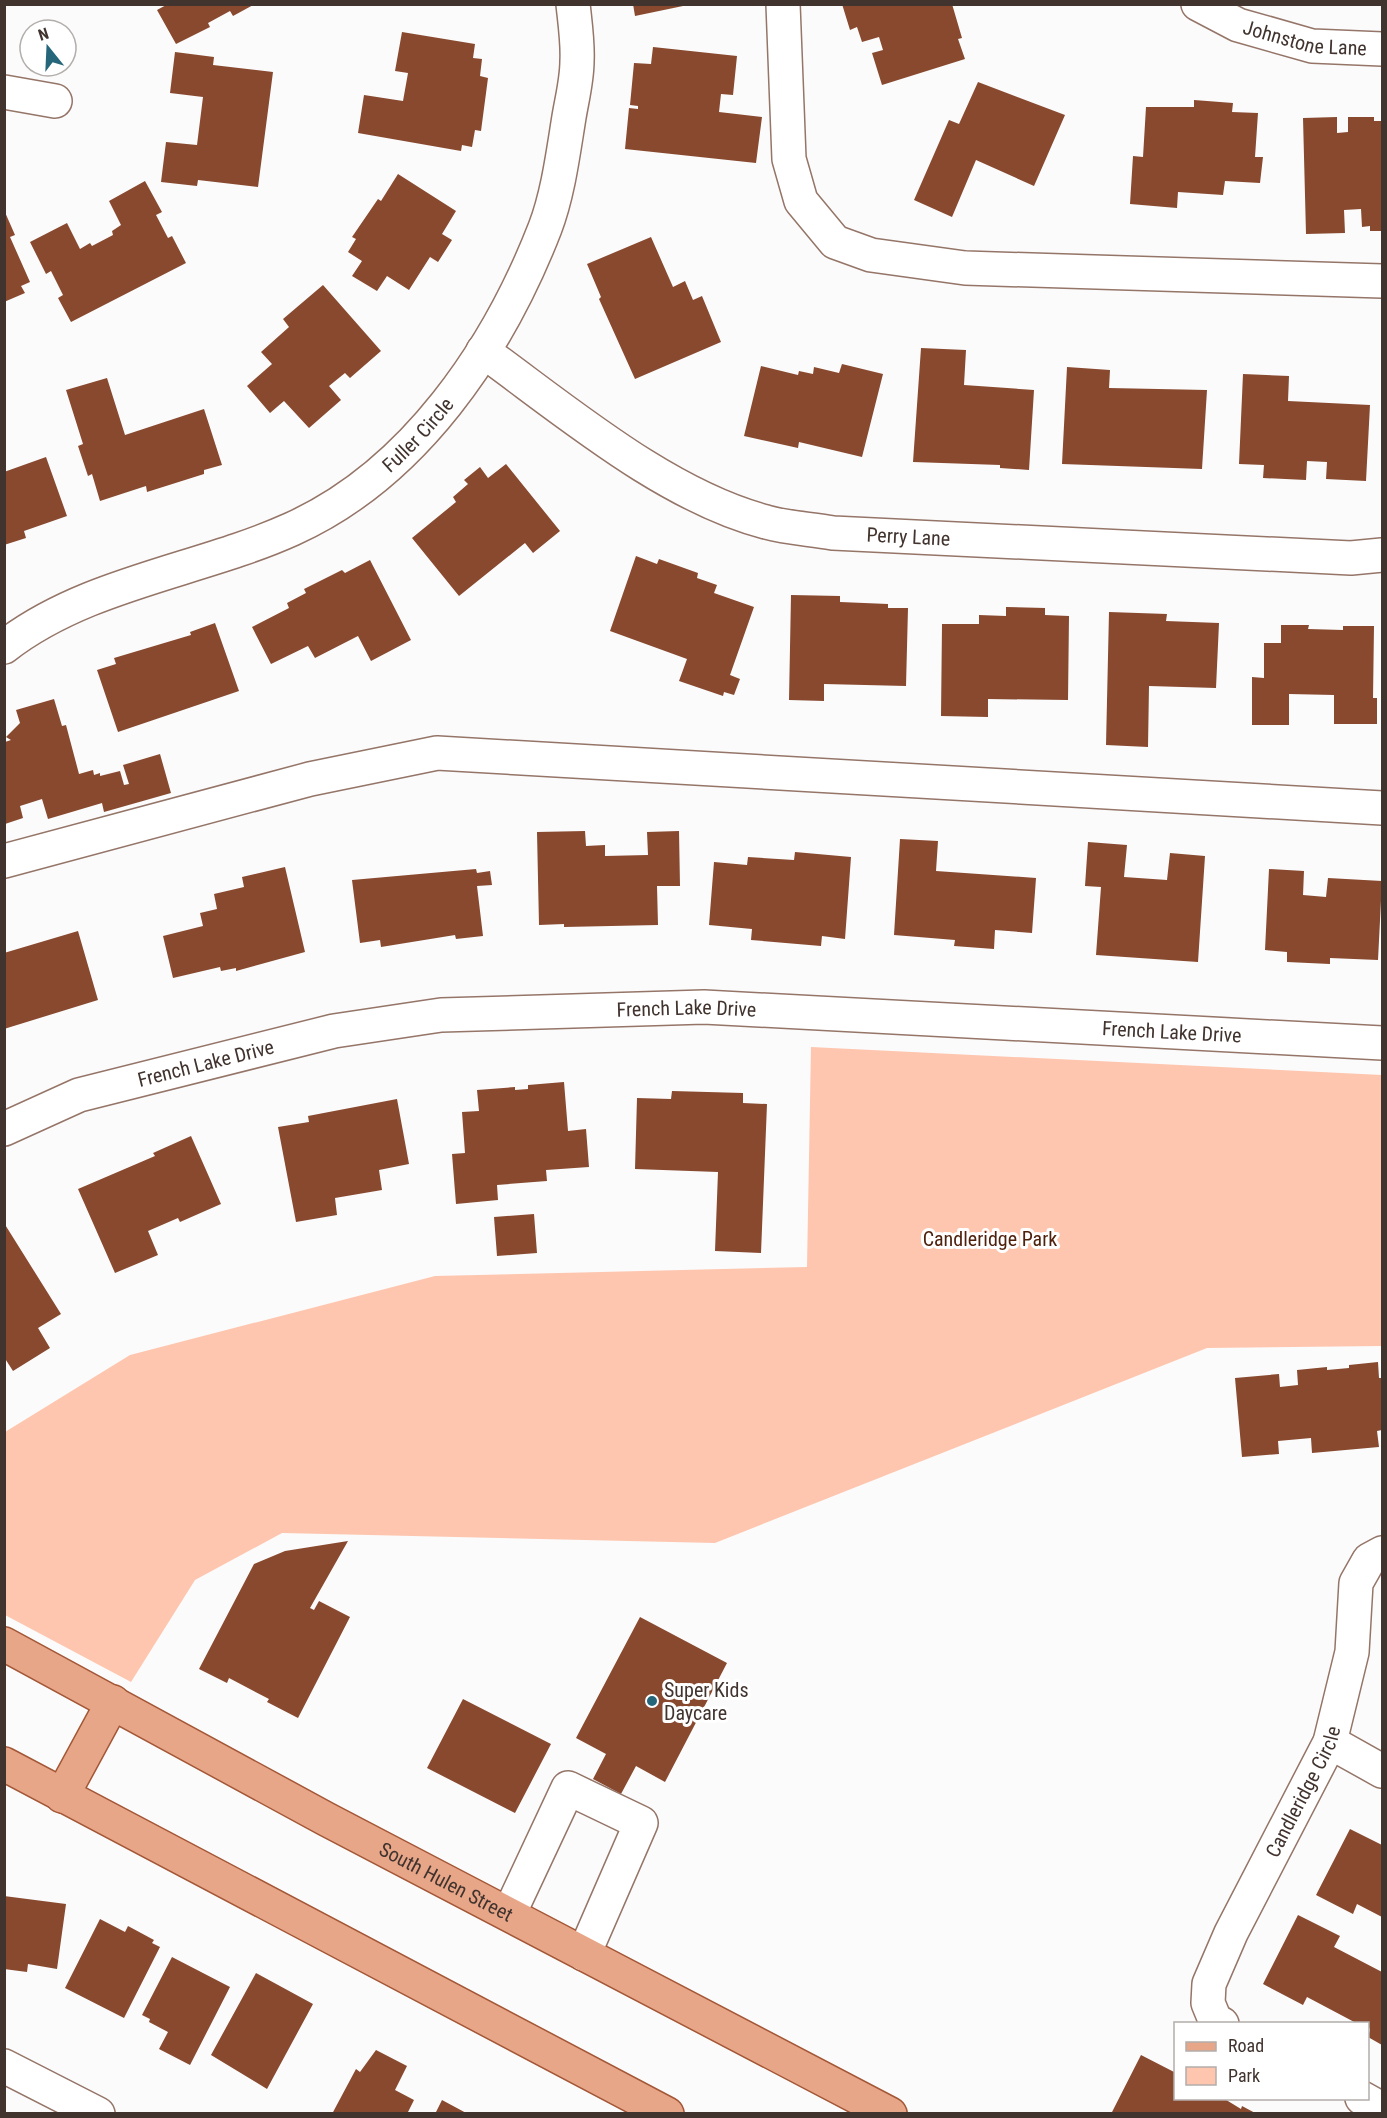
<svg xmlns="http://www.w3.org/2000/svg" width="1387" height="2118" font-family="'Roboto Condensed',sans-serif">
  <rect width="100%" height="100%" fill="#fbfbfb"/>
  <path fill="#fec6af" d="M811 1047 1382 1075V1346L1207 1348 715 1543 282 1533 195 1580 131 1682 5 1615V1432L130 1355 435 1276 807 1267Z"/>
  <path fill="#88492f" d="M168 4H255L233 16 230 11 208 23 210 27 176 44 157 10Z
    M633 4H683V6L635 16Z
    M842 4H952L962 38 958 39 965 59 882 85 872 53 883 50 879 37 862 42 857 27 850 30Z
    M402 32 475 44 473 58 482 59 480 76 488 78 481 131 475 130 472 147 462 145 461 151 358 133 364 95 403 101 408 73 395 71Z
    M653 47 737 56 733 95 721 94 719 112 762 117 756 163 625 149 629 108 638 109V106L630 105 634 63 651 64Z
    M175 52 214 57 213 65 273 72 258 187 198 180 197 186 161 182 166 142 197 145 203 97 170 93Z
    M978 82 1065 115 1034 186 976 160 952 217 914 200 949 120 959 124Z
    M1194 100 1233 103 1232 112 1258 113 1255 157H1263L1260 183 1225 181 1223 195 1178 192 1177 208 1130 204 1133 156 1143 157 1146 107H1194Z
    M1337 117V133L1348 132V117H1374V121H1382V231H1370V226L1362 227 1361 209 1344 210 1345 233 1306 234 1303 118Z
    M398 174 456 211 442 234 452 240 438 262 430 257 409 290 387 276 377 291 352 276 362 261 348 252 356 239 352 237 378 199 381 201Z
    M145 181 162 212 156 215 168 238 172 236 186 263 71 322 58 298 63 295 51 271 46 274 30 242 67 223 80 249 90 243 92 246 113 235 112 231 121 225 109 201Z
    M4 210 15 235 10 237 30 282 21 286 25 293 4 302Z
    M651 237 673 287 685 281 693 300 702 296 721 342 635 379 599 299 601 297 587 264Z
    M323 285 381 351 350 378 345 373 329 386 341 400 309 428 284 401 270 413 247 386 272 364 261 352 289 327 283 319Z
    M921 348 966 350 964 385 1034 390 1029 470 1000 468V465L913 462Z
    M842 364 883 374 862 457 799 442 798 448 744 436 761 366 798 375 799 371 813 374 814 367 839 373Z
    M1067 367 1110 370 1109 388 1207 390 1202 469 1062 464Z
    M1243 374 1289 376 1288 401 1370 405 1366 481 1326 479 1327 462 1307 461 1306 480 1263 478 1264 465 1239 464Z
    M107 378 125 435 204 409 222 465 204 470V474L147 492 146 486 100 501 92 474 88 476 78 446 83 444 66 390Z
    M46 457 67 516 24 531 26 538 4 545V472Z
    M506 464 560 531 533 553 525 543 459 596 412 538 456 502 453 497 468 484 464 480 480 467 488 478Z
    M636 556 657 564 659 559 698 573 697 578 717 585 714 593 754 607 730 675 740 679 734 695 724 692 723 696 679 681 687 659 610 631Z
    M370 560 411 640 371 661 358 636 315 658 308 646 271 664 252 627 289 608 287 603 306 593 304 589 342 570 345 573Z
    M791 595 840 596V602L888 604V608H908L906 686 824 684V701L789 700Z
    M1006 607 1045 608V615L1069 616 1068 700 988 699V717L941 716 942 624H979V615L1006 616Z
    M1109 612 1167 614 1166 621 1219 623 1216 688 1149 686 1148 747 1106 745Z
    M215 623 239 691 118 732 97 670 116 664 114 658 191 635 190 632Z
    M1281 625H1309L1308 629 1343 630V626H1374L1373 698H1377V724H1334V695L1289 694V725H1252V677L1264 678V643H1281Z
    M54 699 62 726 66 725 79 774 93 770 94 775 100 773V776L120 771 124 785 129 784 123 765 160 754 171 793 104 812 102 803 48 819 42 799 20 806 23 818 5 824V742L11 740 6 737 20 723 16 710Z
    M585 831 586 846 605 845V856L648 855 647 832 679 831 680 886H657L658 925 564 927V924L539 925 537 832Z
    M900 839 938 841 936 871 1036 878 1032 933 995 930 994 949 954 946 955 940 894 935Z
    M1088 842 1127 845 1124 877 1167 880 1170 853 1205 856 1198 962 1096 955 1101 887 1085 886Z
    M795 852 851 857 845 939 822 936 821 946 751 940 752 929 709 925 714 862 747 865 748 857 794 860Z
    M285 867 305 952 236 971V968L221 971 220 967 173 978 163 936 203 926 200 913 217 909 214 894 244 887 242 877Z
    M476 869 477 873 490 871 492 885 477 886 483 936 456 939 455 935 381 947 380 940 360 943 352 880Z
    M1269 869 1304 871 1303 895 1326 897 1328 878 1382 881 1378 960 1330 958V964L1287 962V952L1265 950Z
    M78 931 98 1000 4 1029V953Z
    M564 1082 568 1131 586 1129 589 1167 546 1170 547 1181 497 1185 498 1200 456 1204 452 1154 465 1153 462 1112 479 1111 477 1090 515 1087V1090L528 1089V1085Z
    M672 1091 743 1093V1103L767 1104 761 1253 715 1251 718 1172 635 1169 637 1098 671 1099Z
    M397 1099 409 1164 379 1170 382 1190 335 1198 337 1215 296 1222 278 1127 309 1122 308 1116Z
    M191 1136 221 1204 180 1222 178 1218 148 1231 158 1255 115 1273 78 1189 155 1156 153 1153Z
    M534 1214 537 1253 497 1256 494 1217Z
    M4 1223 61 1314 38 1328 50 1348 13 1371 4 1357Z
    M1378 1362 1379 1378H1382V1430L1377 1431 1379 1447 1312 1453 1311 1438 1278 1441 1279 1454 1242 1457 1235 1378 1279 1374 1280 1387 1298 1385 1297 1370 1327 1367V1370L1349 1368V1365Z
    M348 1541 310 1608 314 1610 319 1601 350 1617 298 1718 267 1702 269 1699 229 1678 227 1683 199 1669 254 1564 285 1551Z
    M640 1617 727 1663 665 1782 636 1766 621 1794 593 1779 606 1754 576 1738Z
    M463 1699 551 1744 515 1813 427 1768Z
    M1350 1829 1382 1845V1917L1357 1904 1353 1914 1316 1895Z
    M4 1896 66 1904 57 1969 28 1964 27 1972 4 1969Z
    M1298 1915 1340 1936 1334 1947 1382 1972V2045L1368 2037 1370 2030 1368 2024H1358L1307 1997 1303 2005 1263 1984Z
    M100 1919 125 1932 128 1926 154 1940 152 1943 160 1947 124 2018 65 1988Z
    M172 1957 230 1987 190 2065 159 2049 168 2032 149 2022 150 2019 142 2015Z
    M256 1973 313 2004 267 2089 211 2055Z
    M376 2050 407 2066 395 2090 414 2100 407 2114H332L356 2069 360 2072Z
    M1141 2055 1176 2073V2098H1223L1241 2109 1242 2106 1257 2114H1111Z
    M442 2100 468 2114H435Z"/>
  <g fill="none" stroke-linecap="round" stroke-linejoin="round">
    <defs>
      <g id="minor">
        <path d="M783 4 789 159 801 201 835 242 871 255 965 268 1382 281"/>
        <path id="s1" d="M1198 4 1238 25 1312 46 1382 49"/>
        <path d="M4 92 55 101"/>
        <path id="s2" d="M483 351C566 411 666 496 766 522 787 528 811 529 833 533L1351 558 1382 555"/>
        <path id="s3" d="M4 647C86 583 199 571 292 529 414 474 498 349 545 228 558 194 563 154 569 117 572 99 577 80 577 61 578 43 575 23 573 4"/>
        <path d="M4 861 310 779 437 753 1382 808"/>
        <path id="s4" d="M4 1129 79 1095 334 1031 441 1015 704 1007 1382 1043"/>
        <path d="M1330 1742 1382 1771"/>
        <path d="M509 1914 568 1788 641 1823 584 1954"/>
        <path id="s5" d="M1222 2024 1215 2020 1208 2003 1209 1984 1231 1933 1330 1742 1352 1652 1356 1583 1369 1560 1382 1553"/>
        <path d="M4 2066 98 2114"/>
        <path d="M1362 2098 1382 2109"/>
      </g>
      <g id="major">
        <path id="s6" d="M4 1644 326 1819 890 2114"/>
        <path d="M4 1764 667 2114"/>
        <path d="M62 1796 113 1702"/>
      </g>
    </defs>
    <use href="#minor" stroke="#957568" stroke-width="36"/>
    <use href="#major" stroke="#a35736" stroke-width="36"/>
    <use href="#minor" stroke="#fff" stroke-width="33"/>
    <use href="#major" stroke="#e8a689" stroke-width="33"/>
  </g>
  <circle fill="#26667b" stroke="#fff" stroke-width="2" cx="652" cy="1701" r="6"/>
  <g text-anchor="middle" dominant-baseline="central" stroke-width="6" stroke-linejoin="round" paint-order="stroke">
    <g font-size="20" fill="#41332e" stroke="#fff">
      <text stroke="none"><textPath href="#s1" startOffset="114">Johnstone Lane</textPath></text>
      <text stroke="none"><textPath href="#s3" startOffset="471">Fuller Circle</textPath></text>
      <text stroke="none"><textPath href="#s2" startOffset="476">Perry Lane</textPath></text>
      <text stroke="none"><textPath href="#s4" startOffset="699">French Lake Drive</textPath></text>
      <text stroke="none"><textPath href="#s4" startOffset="1185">French Lake Drive</textPath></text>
      <text stroke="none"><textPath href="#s4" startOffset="213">French Lake Drive</textPath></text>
      <text stroke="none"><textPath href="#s5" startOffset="260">Candleridge Circle</textPath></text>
      <text stroke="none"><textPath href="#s6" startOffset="502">South Hulen Street</textPath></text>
    </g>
    <g font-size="20" fill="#4f220e" stroke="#fff">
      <text x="990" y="1239">Candleridge Park</text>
    </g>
    <g font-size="20" fill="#41332e" stroke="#fff" text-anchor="start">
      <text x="664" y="1690">Super Kids<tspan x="664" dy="23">Daycare</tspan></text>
    </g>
  </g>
  <rect width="1387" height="2118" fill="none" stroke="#41332e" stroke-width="12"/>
  <rect x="1174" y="2022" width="195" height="78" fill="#ffffff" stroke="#b3adab" stroke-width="1.5"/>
  <rect x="1186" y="2042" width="30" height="9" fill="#e8a689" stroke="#b3adab" stroke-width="1.5"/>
  <text x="1228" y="2052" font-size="18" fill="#41332e">Road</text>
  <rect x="1186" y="2067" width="30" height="18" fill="#fec6af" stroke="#b3adab" stroke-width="1.5"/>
  <text x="1228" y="2082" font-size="18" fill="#41332e">Park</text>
  <g transform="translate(48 48) rotate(342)"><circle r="28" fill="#ffffff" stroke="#b3adab" stroke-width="1.5"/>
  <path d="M0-4.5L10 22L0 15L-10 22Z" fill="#26667b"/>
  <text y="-9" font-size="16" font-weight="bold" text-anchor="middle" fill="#41332e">N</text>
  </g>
</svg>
